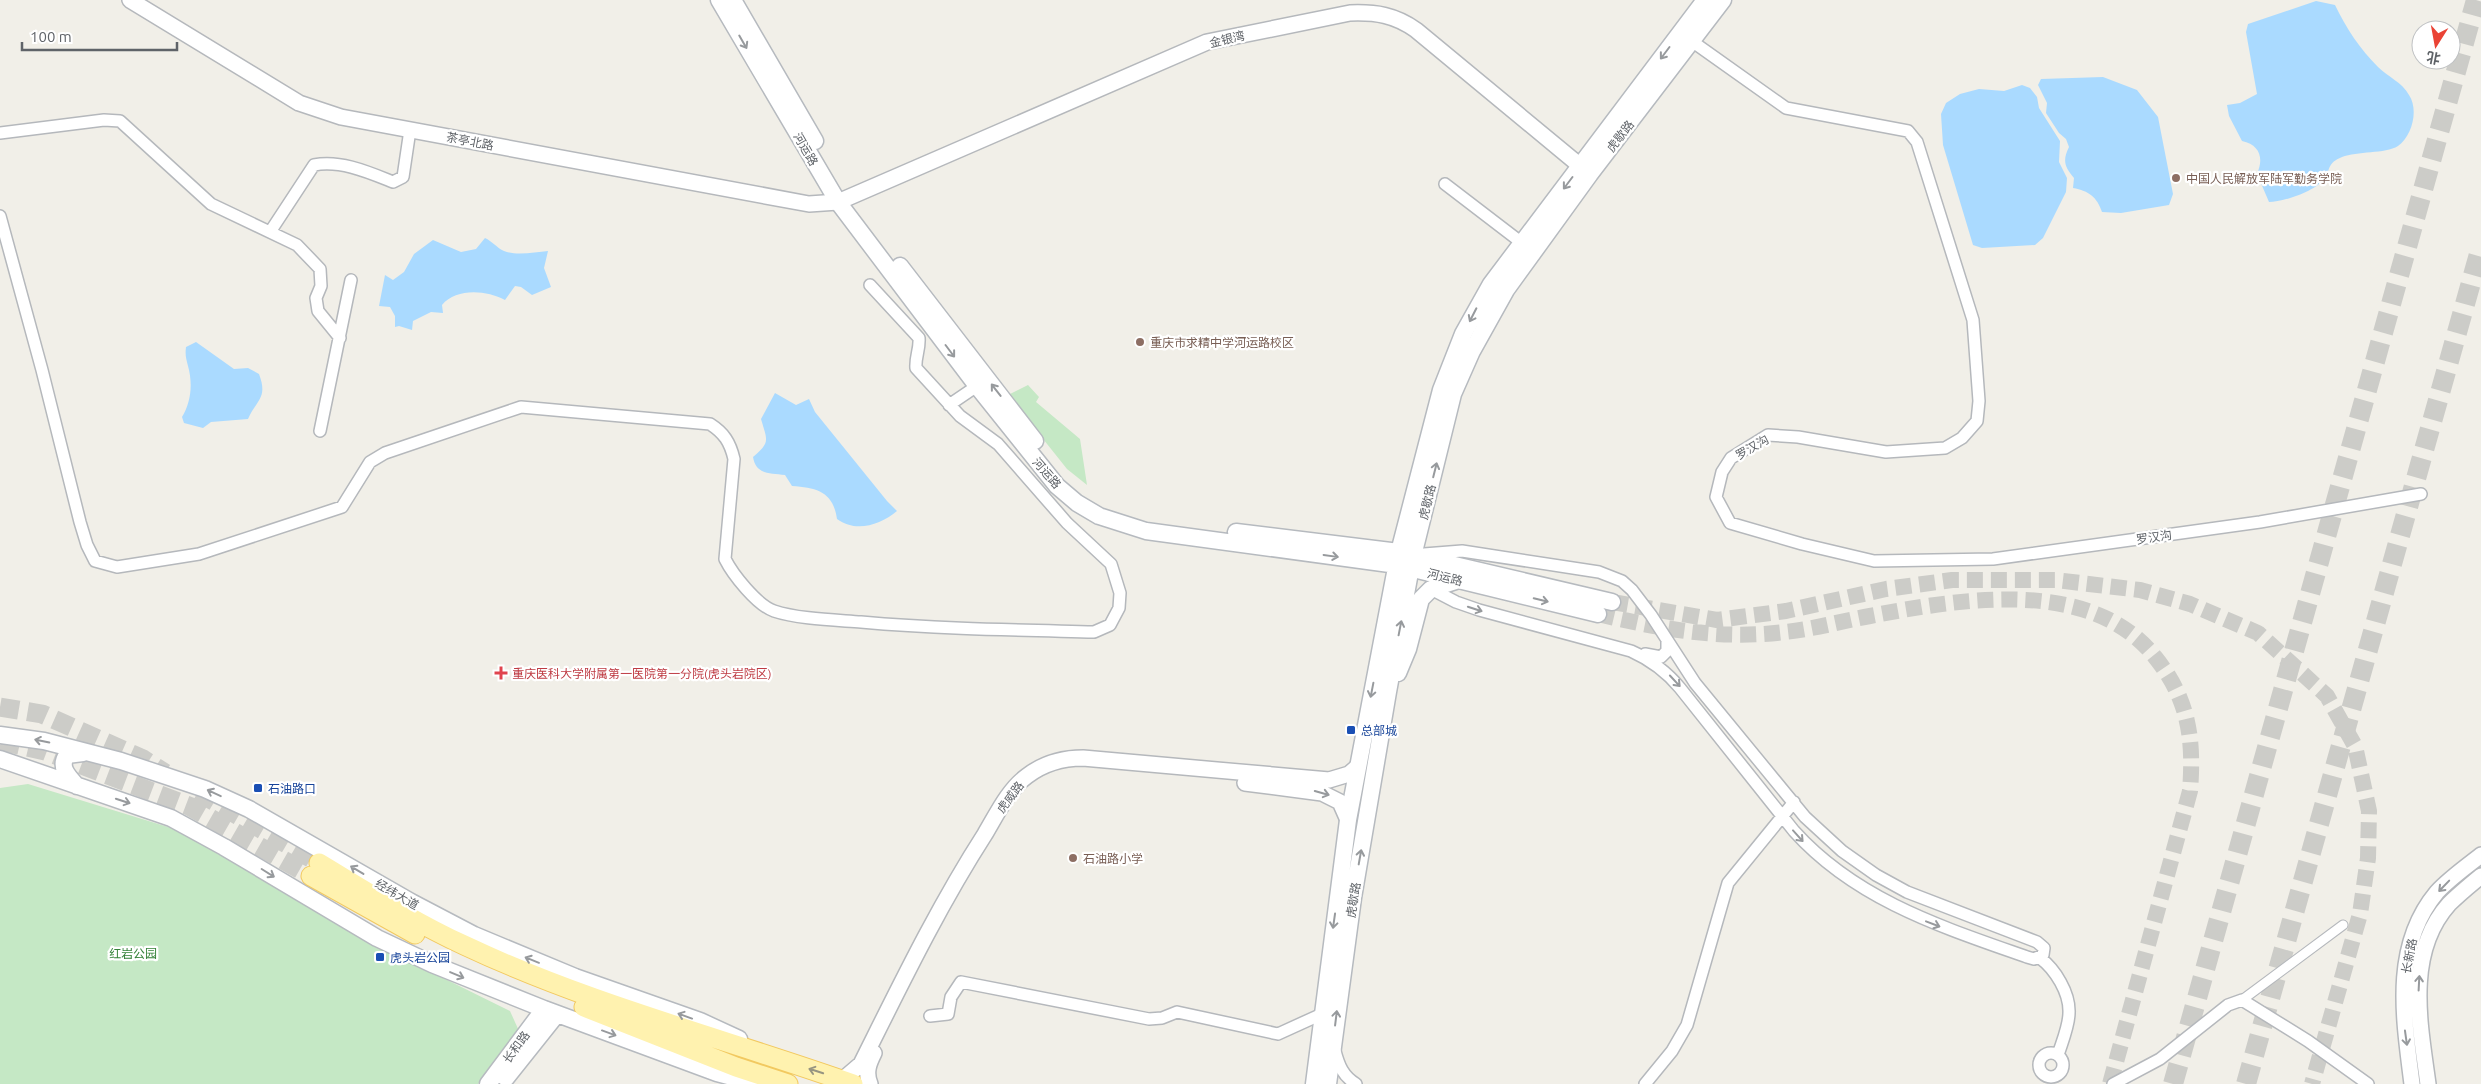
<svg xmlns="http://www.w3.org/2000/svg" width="2481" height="1084" font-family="Ubuntu,'Noto Sans SC',sans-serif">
  <rect width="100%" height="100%" fill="#f1efe8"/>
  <path fill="#c5e8c5" d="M1028 385 1039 397 1036 402 1080 439 1087 485 1067 469 1008 395Z
    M28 784 204 838 364 939 510 1011 519 1031 478 1084H0V788Z"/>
  <path fill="#aadaff" d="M2316 1 2335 5C2346 28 2360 49 2378 67 2388 77 2402 82 2409 95 2419 110 2412 136 2398 146 2385 154 2357 151 2342 157 2327 163 2331 169 2324 179 2316 191 2283 202 2269 202L2257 174C2264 158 2260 145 2242 141L2229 116 2227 105 2240 103 2257 94 2246 32 2248 24Z
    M2103 77 2137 90 2158 117 2173 194 2169 205 2121 213 2102 212C2097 197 2089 191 2073 188L2074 178C2065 167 2062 161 2069 147L2066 139 2059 133 2046 113 2047 103 2038 85 2041 79Z
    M2022 85 2030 88 2037 97 2039 108 2060 141 2059 162 2067 178 2066 192 2043 238 2035 245 1982 248 1973 245 1943 145 1941 114 1946 103 1960 94 1979 89 2004 91Z
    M485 238C492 241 497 248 504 251 517 256 535 252 548 251L544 268 551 287 532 295 521 287 515 286 505 300C486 290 456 288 442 305L443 313 431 312 413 321 412 330 399 326 395 327V316L390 307 379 306 385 275 393 280 404 272 414 254 433 240 461 252 476 249Z
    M196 342 234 369 248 368 259 374C268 398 257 399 248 419L211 422 203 428 184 423 182 417C191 402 193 384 188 366 186 358 185 355 186 347Z
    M775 393 796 405 809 399 815 412 887 501 897 511C880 525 856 533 837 519 833 492 818 488 792 486L785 475C770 473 756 475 753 457 771 442 767 440 761 419Z"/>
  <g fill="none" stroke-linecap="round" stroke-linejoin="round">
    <path stroke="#ccccc8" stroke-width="16" stroke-dasharray="16 8" stroke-linecap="butt" d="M1612 602 1717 620 1786 611 1886 589 1952 580H2055L2140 590 2190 604 2258 633 2327 696 2355 746 2369 811 2368 858 2360 914 2312 1084
      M1598 614C1661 629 1720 640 1785 632 1814 629 1842 621 1870 616 1960 599 2091 576 2155 657 2189 699 2194 739 2190 791L2110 1084"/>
    <path stroke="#ccccc8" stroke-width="19" stroke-dasharray="19 9" stroke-linecap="butt" d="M0 707 42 714 143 759 165 773
      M1 741 45 751 189 806 311 876
      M198 792 319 863"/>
    <path stroke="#ccccc8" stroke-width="20" stroke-dasharray="20 10" stroke-linecap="butt" d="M2173 1084 2476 0
      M2246 1084 2481 247"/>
    <defs>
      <path id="pedestrian" d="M2242 1000 2343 925"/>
      <path id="minor" d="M1686 37 1786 108 1908 131 1917 142 1973 320 1979 401 1977 421 1962 438 1945 448 1886 452 1798 437 1768 435 1731 458 1722 472 1716 497 1730 523 1802 544 1874 561 1993 559 2260 522 2421 494
        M0 133 104 120 120 121 211 204 297 245 320 269 321 286 316 298 318 311 340 338
        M1445 184 1522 243
        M0 216 42 370 80 522 87 545 95 561 117 567 199 554 342 507 370 462 385 453 521 407 710 424C724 433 730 442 734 459L725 559C733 575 757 605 774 611 798 619 836 620 861 622 939 629 1016 630 1094 632L1110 625 1119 608 1120 593 1111 564 1067 523 998 444 960 416 916 368C915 357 920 349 919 338L870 285
        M270 232 314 165C341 160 368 172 393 182L403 177 410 130
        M949 405 977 386
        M320 431 351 280
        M1424 554 1462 551 1599 572 1622 581 1632 590 1651 615 1695 683 1805 817 1842 851 1876 875 1907 892 2037 942 2044 948 2043 955 2034 959 2027 957C1942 927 1856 900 1794 831L1680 688C1666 671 1651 660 1631 651L1479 610 1456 602 1431 589
        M1645 654 1661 657 1667 651V640
        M2040 958C2055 969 2070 993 2069 1013 2069 1026 2062 1042 2058 1055
        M930 1016 948 1014 951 997 961 982 1149 1019 1162 1018 1177 1012 1278 1034 1322 1014
        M1335 1051C1339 1066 1343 1076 1356 1084
        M2039 1065a12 12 0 1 1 24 0a12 12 0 1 1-24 0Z
        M1645 1084 1672 1051 1687 1025 1728 883 1794 802
        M2113 1084 2160 1059 2228 1005 2242 1000 2308 1041 2368 1084"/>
      <path id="tertiary" d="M130 0 299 103 341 117 809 204 838 202 1207 42 1350 13C1376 12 1395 15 1416 30L1590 174
        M1245 783 1322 793 1340 802 1348 820
        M838 1079 847 1076 861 1064C900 986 938 907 985 834 997 814 1008 790 1027 776 1044 763 1062 758 1083 758L1329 780 1349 774 1356 768
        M870 1084C865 1072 869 1063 874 1053
        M2412 1084C2404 1019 2391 947 2437 892 2450 878 2466 867 2481 855
        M2428 1084C2420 1025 2405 953 2449 904 2459 894 2470 885 2481 876"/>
      <path id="secondary" d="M719 0 838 202 977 386 1057 486 1077 503 1099 516 1146 531 1397 565 1598 614
        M733 0 815 141
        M900 266 1035 441
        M1236 532 1399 552 1612 602
        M1398 673 1408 649 1421 599 1431 589 1456 581
        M0 735 44 741 121 761 205 789 249 809 411 902 474 935 575 977 700 1021 739 1039
        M0 759 171 818 224 847 377 938 432 964 544 1009 717 1073 758 1084
        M77 786C69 777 58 767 67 755L83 753
        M506 1078 557 1014
        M488 1084 544 1009
        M1314 1084 1348 820 1399 552 1441 390 1463 334 1491 284 1705 0
        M1328 1084 1353 898 1388 692 1413 556 1453 394 1472 351 1506 290 1590 174 1723 0"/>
      <path id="primary" d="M319 863C367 892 414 922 464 945 589 1004 723 1038 853 1084
        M311 876 415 934
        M584 1007 736 1067 788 1084"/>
    </defs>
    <use href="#pedestrian" stroke="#b5b8bc" stroke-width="11"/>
    <use href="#minor" stroke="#b5b8bc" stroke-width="14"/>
    <use href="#tertiary" stroke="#b5b8bc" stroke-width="18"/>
    <use href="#secondary" stroke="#b6babf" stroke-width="19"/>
    <use href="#primary" stroke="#f2c960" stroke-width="21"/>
    <use href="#pedestrian" stroke="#fff" stroke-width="9"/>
    <use href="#minor" stroke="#fff" stroke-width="11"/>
    <use href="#tertiary" stroke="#fff" stroke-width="15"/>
    <use href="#secondary" stroke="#fff" stroke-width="16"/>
    <use href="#primary" stroke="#fff2af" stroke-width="19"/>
  </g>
  <defs><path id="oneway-shaft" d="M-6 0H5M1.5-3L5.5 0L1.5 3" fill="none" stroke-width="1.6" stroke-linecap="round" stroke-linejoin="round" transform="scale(1.25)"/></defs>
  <g stroke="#979a9d">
    <use href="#oneway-shaft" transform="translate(743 42) rotate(60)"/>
    <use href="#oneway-shaft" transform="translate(1665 53) rotate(127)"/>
    <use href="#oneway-shaft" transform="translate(1568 183) rotate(127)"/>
    <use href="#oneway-shaft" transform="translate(1473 315) rotate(117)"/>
    <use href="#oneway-shaft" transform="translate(950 351) rotate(53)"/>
    <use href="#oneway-shaft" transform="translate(996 390) rotate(-128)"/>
    <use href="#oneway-shaft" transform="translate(1435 470) rotate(-76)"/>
    <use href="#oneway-shaft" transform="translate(1331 556) rotate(8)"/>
    <use href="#oneway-shaft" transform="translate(1541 600) rotate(14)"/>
    <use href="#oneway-shaft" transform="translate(1475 609) rotate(18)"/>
    <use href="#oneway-shaft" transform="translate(1400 628) rotate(-79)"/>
    <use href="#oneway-shaft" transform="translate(1675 681) rotate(47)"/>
    <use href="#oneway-shaft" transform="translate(1372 690) rotate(101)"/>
    <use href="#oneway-shaft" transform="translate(42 741) rotate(-168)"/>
    <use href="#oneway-shaft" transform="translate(214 793) rotate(-155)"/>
    <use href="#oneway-shaft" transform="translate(1322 793) rotate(16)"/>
    <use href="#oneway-shaft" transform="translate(123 801) rotate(18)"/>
    <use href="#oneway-shaft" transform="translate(1798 836) rotate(48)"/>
    <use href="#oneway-shaft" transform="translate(1360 857) rotate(-80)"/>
    <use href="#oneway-shaft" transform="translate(357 870) rotate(-149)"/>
    <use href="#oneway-shaft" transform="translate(268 873) rotate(32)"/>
    <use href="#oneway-shaft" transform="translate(2444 886) rotate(134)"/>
    <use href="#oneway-shaft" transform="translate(1334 921) rotate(98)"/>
    <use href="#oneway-shaft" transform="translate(1933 924) rotate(21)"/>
    <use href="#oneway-shaft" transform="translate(532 960) rotate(-158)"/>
    <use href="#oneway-shaft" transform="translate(457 975) rotate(23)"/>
    <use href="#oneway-shaft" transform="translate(2419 983) rotate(-87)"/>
    <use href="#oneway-shaft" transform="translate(685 1016) rotate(-160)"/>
    <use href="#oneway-shaft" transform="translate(1336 1018) rotate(-83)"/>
    <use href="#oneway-shaft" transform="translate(609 1033) rotate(20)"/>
    <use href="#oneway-shaft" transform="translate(2406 1038) rotate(82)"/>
  </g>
  <use stroke="#979581" href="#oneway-shaft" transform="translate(816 1071) rotate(-162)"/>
  <g fill="#8d6e63" stroke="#fff" stroke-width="2">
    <circle cx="2176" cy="178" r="5"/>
    <circle cx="1140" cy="342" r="5"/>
    <circle cx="1073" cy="858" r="5"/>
  </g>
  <path fill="#e0444e" stroke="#fff" stroke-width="2" d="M498.5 665.5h5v5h5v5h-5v5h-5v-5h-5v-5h5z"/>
  <g fill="#1a4fb4" stroke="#fff" stroke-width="2">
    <rect x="1346" y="725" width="10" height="10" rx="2.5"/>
    <rect x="253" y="783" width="10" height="10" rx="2.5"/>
    <rect x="375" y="952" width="10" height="10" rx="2.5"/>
  </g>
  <g text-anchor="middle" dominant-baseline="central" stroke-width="4.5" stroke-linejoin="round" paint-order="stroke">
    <g font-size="12" fill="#5f6368" stroke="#fff">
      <text transform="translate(1227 39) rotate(-13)">金银湾</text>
      <text transform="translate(1620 136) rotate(-52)">虎歇路</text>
      <text transform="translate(470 141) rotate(11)">茶亭北路</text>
      <text transform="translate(806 149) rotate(60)">河运路</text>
      <text transform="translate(1752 447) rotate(-30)">罗汉沟</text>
      <text transform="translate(1047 473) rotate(49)">河运路</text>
      <text transform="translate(1427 502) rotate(-76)">虎歇路</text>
      <text transform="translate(2154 537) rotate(-8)">罗汉沟</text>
      <text transform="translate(1445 577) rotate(14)">河运路</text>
      <text transform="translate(1010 797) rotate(-53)">虎威路</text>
      <text transform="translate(397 894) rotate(30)">经纬大道</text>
      <text transform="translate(1353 900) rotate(-81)">虎歇路</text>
      <text transform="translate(2409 956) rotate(-79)">长新路</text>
      <text transform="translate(516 1047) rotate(-54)">长和路</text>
    </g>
    <g font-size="12" fill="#785e54" stroke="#fff" text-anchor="start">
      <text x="2186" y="178">中国人民解放军陆军勤务学院</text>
      <text x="1150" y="342">重庆市求精中学河运路校区</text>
      <text x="1083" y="858">石油路小学</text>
    </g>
    <g font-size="12" fill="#be3a42" stroke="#fff" text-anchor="start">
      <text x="512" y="673">重庆医科大学附属第一医院第一分院(虎头岩院区)</text>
    </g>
    <g font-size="12" fill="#164399" stroke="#fff" text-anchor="start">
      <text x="1361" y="730">总部城</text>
      <text x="268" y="788">石油路口</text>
      <text x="390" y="957">虎头岩公园</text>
    </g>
    <g font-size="12" fill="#348238" stroke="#fff">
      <text x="133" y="953">红岩公园</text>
    </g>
  </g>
  <g transform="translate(2436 45) rotate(191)"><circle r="24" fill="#ffffff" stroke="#bfc1c3"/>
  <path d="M0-4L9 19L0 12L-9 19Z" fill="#ea4335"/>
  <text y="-8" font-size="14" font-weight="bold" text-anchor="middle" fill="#5f6368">北</text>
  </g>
  <path d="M22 42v8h155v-8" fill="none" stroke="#5f6368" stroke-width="2.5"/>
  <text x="30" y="42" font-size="15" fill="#5f6368" stroke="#ffffff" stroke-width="4" paint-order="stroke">100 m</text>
</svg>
